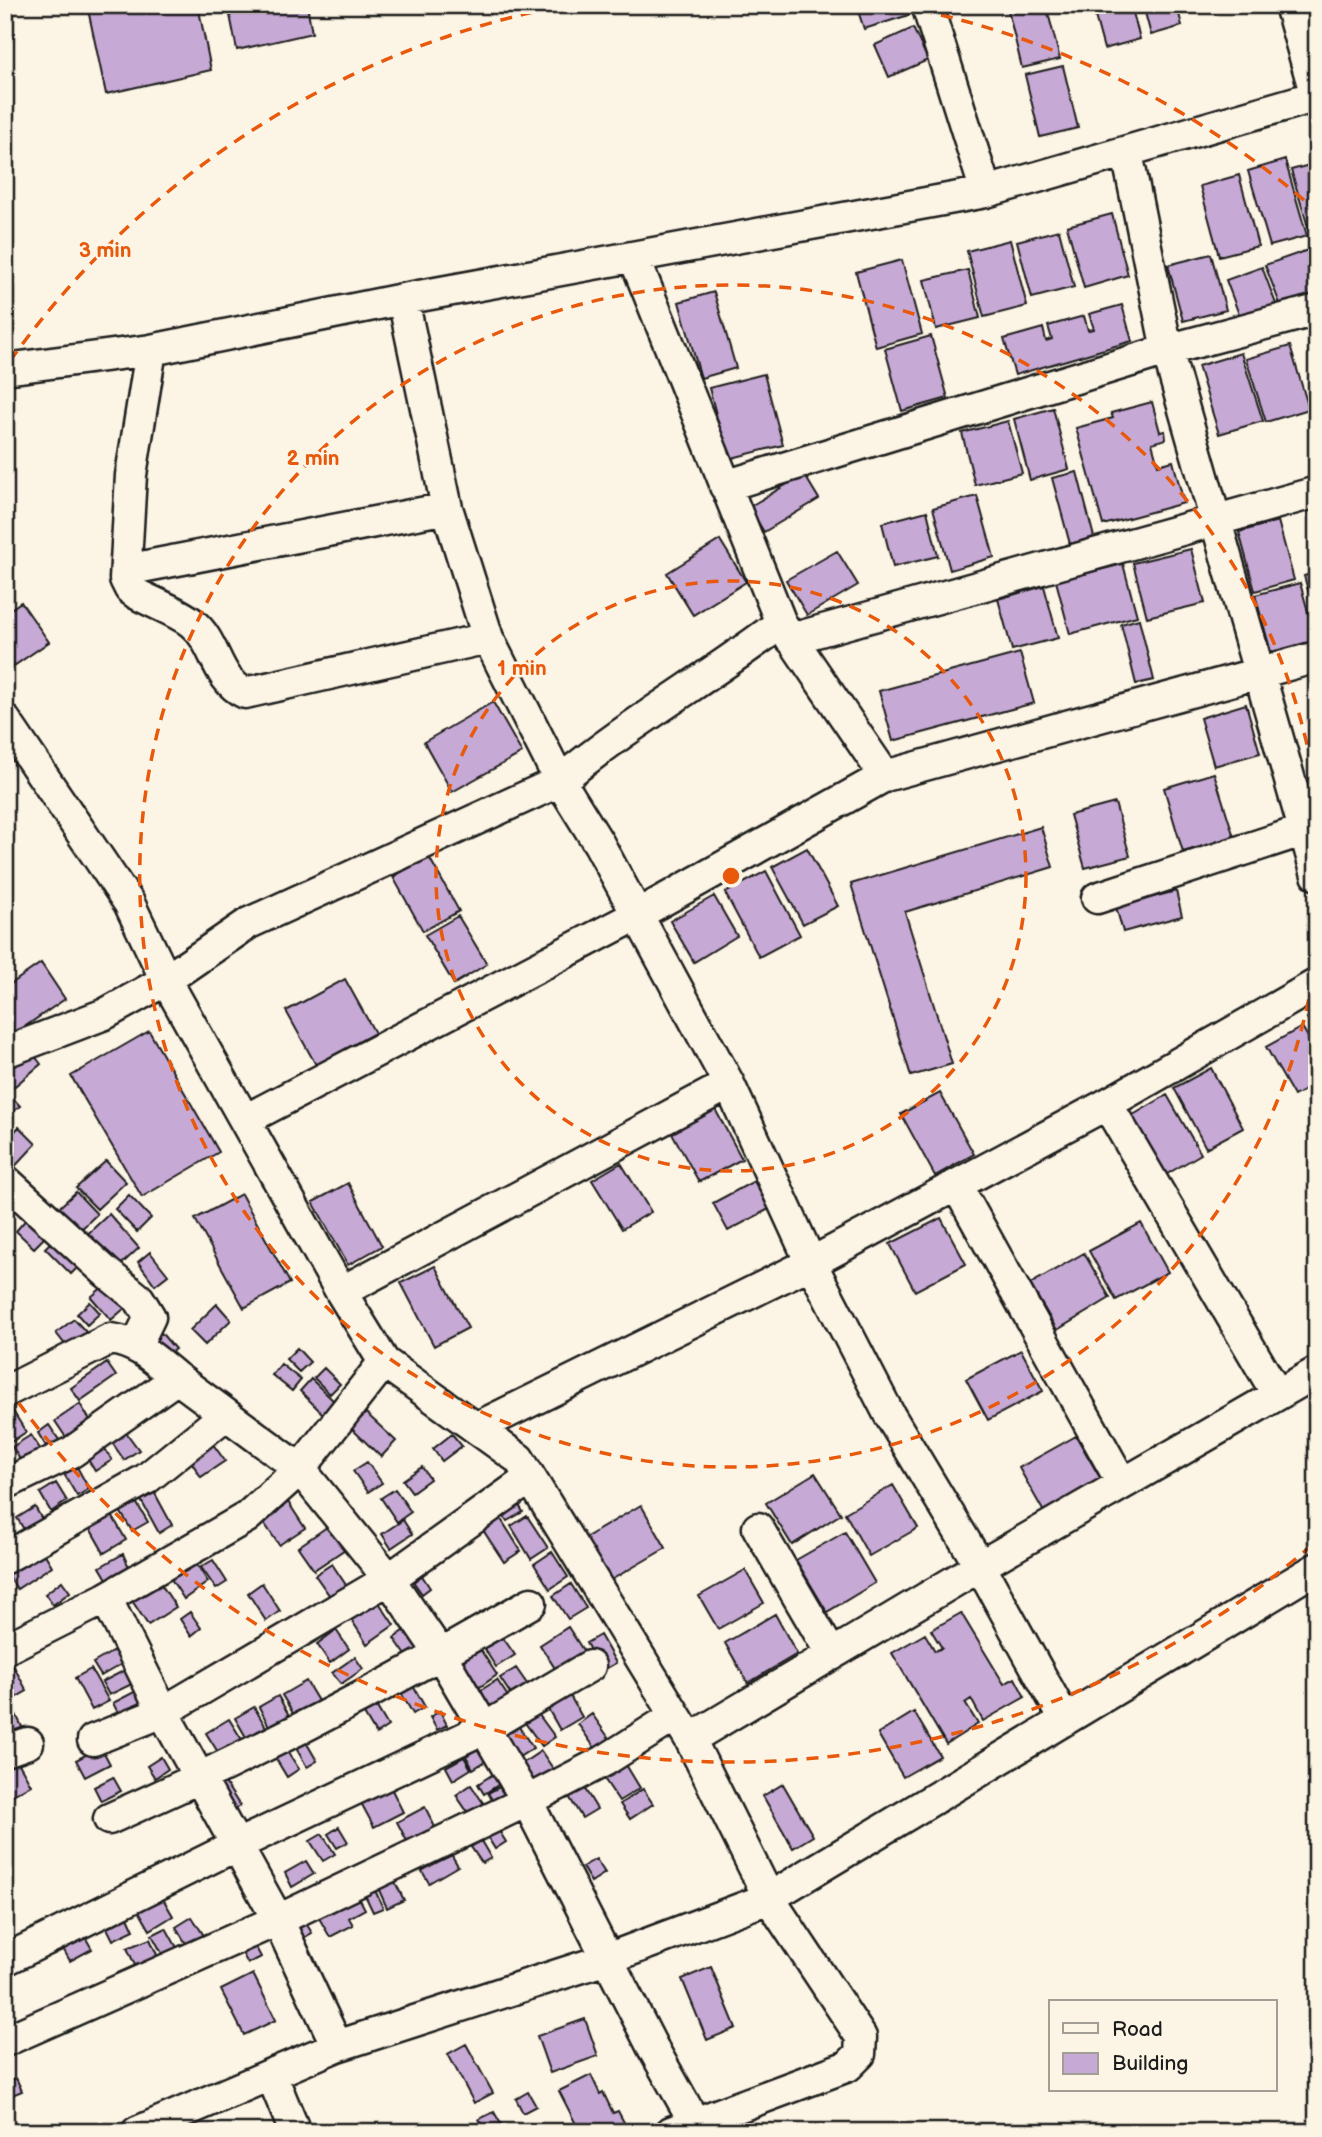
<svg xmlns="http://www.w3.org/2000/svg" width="1322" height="2137" font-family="'Balsamiq Sans',sans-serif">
  <rect width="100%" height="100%" fill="#fcf5e5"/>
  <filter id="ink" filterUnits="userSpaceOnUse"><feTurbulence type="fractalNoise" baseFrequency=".0143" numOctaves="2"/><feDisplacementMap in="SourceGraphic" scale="14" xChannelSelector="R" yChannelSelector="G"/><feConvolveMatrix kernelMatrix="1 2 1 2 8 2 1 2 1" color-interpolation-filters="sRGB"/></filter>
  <g filter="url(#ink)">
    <path fill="#c7a9d5" stroke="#1c1c1c" stroke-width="2" d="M87 5H198L211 70 106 94Z
      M228 5H307L312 33 237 50Z
      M856 5H906L909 15 864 29Z
      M1028 5H1046L1060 59 1022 68 1008 10Z
      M1092 5H1131L1140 39 1104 49Z
      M1143 5H1177L1182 26 1151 35Z
      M913 28 928 60 889 77 875 45Z
      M1063 66 1078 128 1040 137 1025 75Z
      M1285 160 1307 236 1270 246 1248 171Z
      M1317 163V235L1311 237 1291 170Z
      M1239 175 1258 246 1219 256 1200 186Z
      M1112 214 1128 275 1084 288 1067 226Z
      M1059 230 1074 287 1032 298 1017 241Z
      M1010 240 1027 306 984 317 967 251Z
      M1308 250 1317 272V296L1282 309 1265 265Z
      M1211 254 1226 310 1183 321 1168 265Z
      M902 260 922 334 876 347 856 272Z
      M1262 267 1279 312 1243 325 1226 280Z
      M968 270 980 318 936 329 924 280Z
      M714 292 736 368 701 378 679 302Z
      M1122 305 1132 341 1015 375 1004 339 1043 328 1046 341 1052 339 1048 326 1084 316 1088 330 1094 329 1089 314Z
      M931 336 948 398 902 411 885 349Z
      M1290 346 1309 409 1266 422 1246 359Z
      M1241 353 1263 421 1219 434 1198 366Z
      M764 374 783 445 728 459 709 388Z
      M1152 402 1160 432 1165 431 1166 439 1152 443 1158 465 1173 461 1184 503 1103 525 1076 428 1113 418 1111 413Z
      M1053 408 1069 469 1030 480 1014 419Z
      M1008 421 1022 473 975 485 962 433Z
      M1077 472 1094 537 1070 544 1052 478Z
      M804 474 819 499 764 532 749 507Z
      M977 496 994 557 950 570 933 508Z
      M927 511 938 556 893 567 882 523Z
      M1278 521 1294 580 1255 591 1239 532Z
      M720 540 746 582 693 615 667 573Z
      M1191 549 1205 603 1147 617 1133 563Z
      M837 551 858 585 807 615 786 580Z
      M1123 564 1137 616 1070 634 1056 581Z
      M1317 572V622L1304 576Z
      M1300 583 1316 640 1271 652 1255 595Z
      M1044 586 1058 638 1012 650 998 599Z
      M21 602 49 642 5 672V613Z
      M1139 619 1154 680 1136 684 1121 624Z
      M1020 653 1034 703 893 741 879 691Z
      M493 702 522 753 452 792 424 742Z
      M1246 704 1260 753 1214 766 1200 718Z
      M1214 773 1234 837 1183 852 1164 788Z
      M1115 803 1130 856 1085 868 1070 815Z
      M1041 827 1053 867 905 912 952 1064 911 1076 851 884Z
      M807 848 838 906 803 924 772 867Z
      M429 857 459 911 423 931 393 877Z
      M766 871 800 935 759 957 725 893Z
      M1176 891 1182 916 1123 932 1116 907Z
      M714 896 737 936 694 962 670 921Z
      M458 916 487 964 454 984 425 935Z
      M41 963 65 999 14 1034 5 1021V988Z
      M345 979 375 1033 316 1065 286 1011Z
      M1317 1012V1035L1307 1018Z
      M1302 1027 1317 1052V1083L1294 1096 1266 1047Z
      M149 1031 219 1152 142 1197 71 1076Z
      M27 1046 41 1064 10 1090 5 1084V1064Z
      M1211 1068 1243 1128 1206 1148 1174 1088Z
      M940 1093 974 1154 935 1176 901 1114Z
      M10 1095 20 1106 5 1119V1100Z
      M1167 1095 1201 1154 1162 1177 1128 1118Z
      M715 1109 742 1159 699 1182 672 1133Z
      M19 1127 36 1144 6 1176 5 1141Z
      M106 1161 126 1182 97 1209 76 1188Z
      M621 1163 651 1212 622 1229 592 1180Z
      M754 1181 769 1209 728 1231 713 1203Z
      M348 1183 382 1246 348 1265 313 1202Z
      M76 1192 97 1214 73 1237 52 1214Z
      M241 1194 290 1283 244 1308 195 1219Z
      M129 1195 151 1218 137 1232 115 1209Z
      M109 1214 139 1248 111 1274 81 1240Z
      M28 1217 47 1235 34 1248 16 1231Z
      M941 1218 966 1264 915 1291 890 1244Z
      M1141 1223 1168 1272 1116 1300 1089 1251Z
      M58 1235 84 1261 71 1274 45 1248Z
      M150 1252 168 1275 155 1285 138 1262Z
      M1084 1253 1110 1298 1057 1330 1030 1284Z
      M435 1266 468 1328 434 1346 401 1283Z
      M105 1285 125 1308 111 1320 91 1297Z
      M90 1302 100 1313 87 1325 77 1314Z
      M217 1304 231 1320 205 1345 190 1330Z
      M74 1319 86 1332 67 1347 56 1333Z
      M157 1328 175 1349 160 1362 142 1341Z
      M297 1348 310 1362 299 1372 286 1359Z
      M1021 1350 1043 1391 988 1420 966 1379Z
      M107 1363 116 1376 80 1401 71 1388Z
      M281 1364 301 1380 292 1391 272 1375Z
      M324 1368 340 1384 330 1394 314 1378Z
      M311 1379 336 1403 324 1415 300 1391Z
      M80 1404 94 1426 69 1442 55 1421Z
      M11 1408 26 1432 11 1442 5 1433V1411Z
      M366 1413 396 1441 381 1457 351 1428Z
      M49 1425 61 1443 49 1451 38 1433Z
      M125 1431 139 1450 124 1460 111 1441Z
      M452 1434 462 1446 442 1461 433 1449Z
      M31 1435 46 1458 27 1470 12 1447Z
      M1076 1436 1102 1481 1045 1514 1019 1468Z
      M210 1440 225 1461 201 1477 187 1455Z
      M104 1447 112 1460 95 1471 87 1458Z
      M367 1462 382 1483 368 1492 353 1471Z
      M77 1467 89 1489 77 1496 64 1474Z
      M422 1467 430 1479 412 1492 403 1480Z
      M815 1473 841 1514 792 1545 766 1503Z
      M56 1483 67 1501 51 1512 40 1493Z
      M893 1485 918 1528 869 1556 845 1513Z
      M152 1488 172 1525 159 1533 138 1495Z
      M395 1489 411 1512 397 1522 381 1498Z
      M133 1497 148 1522 132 1531 117 1506Z
      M516 1500 523 1512 507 1521 500 1510Z
      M288 1502 305 1528 279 1545 262 1520Z
      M641 1505 666 1548 611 1580 585 1538Z
      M35 1507 43 1521 25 1531 17 1518Z
      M109 1510 126 1540 104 1553 87 1523Z
      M499 1516 521 1551 504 1562 481 1527Z
      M527 1516 548 1548 531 1559 511 1526Z
      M337 1520 354 1543 314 1570 298 1547Z
      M403 1520 412 1534 391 1548 382 1534Z
      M845 1532 875 1583 827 1612 796 1560Z
      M43 1551 52 1566 17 1589 7 1574Z
      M552 1552 568 1577 550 1589 534 1564Z
      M123 1554 129 1567 107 1579 100 1567Z
      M213 1560 227 1582 216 1589 201 1567Z
      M196 1563 208 1582 184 1599 171 1579Z
      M332 1564 348 1588 332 1599 315 1575Z
      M745 1570 764 1603 718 1629 699 1596Z
      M419 1571 430 1588 422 1594 410 1577Z
      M62 1581 70 1592 53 1605 45 1594Z
      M159 1581 176 1607 148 1625 131 1599Z
      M262 1583 280 1611 266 1621 248 1593Z
      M571 1584 586 1608 568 1619 553 1596Z
      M376 1598 394 1625 367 1644 349 1616Z
      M190 1612 201 1628 191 1636 180 1619Z
      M961 1613 1004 1684 1015 1678 1025 1697 983 1721 971 1699 965 1703 978 1724 946 1744 892 1653 925 1634 935 1651 942 1648 931 1630Z
      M775 1614 797 1654 748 1683 725 1643Z
      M411 1626 425 1647 408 1658 394 1638Z
      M568 1627 588 1658 560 1676 540 1645Z
      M336 1630 349 1649 330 1663 317 1644Z
      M501 1635 515 1655 496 1667 483 1647Z
      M600 1635 616 1663 602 1671 586 1643Z
      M117 1649 125 1662 101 1676 93 1663Z
      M480 1649 497 1675 477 1689 460 1663Z
      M355 1657 363 1669 341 1684 332 1673Z
      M13 1665 27 1691 15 1698 5 1681V1669Z
      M516 1668 532 1691 516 1702 500 1678Z
      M91 1669 109 1701 92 1710 75 1678Z
      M127 1669 134 1683 109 1695 102 1682Z
      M497 1680 509 1698 490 1711 478 1692Z
      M306 1681 318 1701 294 1715 282 1695Z
      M412 1684 425 1707 413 1714 400 1691Z
      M138 1690 148 1708 122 1721 113 1703Z
      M569 1694 582 1717 560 1730 547 1707Z
      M278 1696 290 1717 270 1728 259 1707Z
      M10 1702 25 1733 5 1742V1704Z
      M375 1704 388 1726 376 1734 363 1712Z
      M254 1707 269 1732 250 1744 235 1718Z
      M440 1711 447 1725 437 1730 430 1717Z
      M536 1711 555 1737 542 1746 523 1720Z
      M914 1712 940 1756 903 1777 878 1734Z
      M592 1714 611 1741 597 1751 578 1724Z
      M229 1719 244 1743 221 1757 206 1733Z
      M515 1721 533 1748 513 1761 495 1734Z
      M306 1742 317 1761 307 1767 296 1748Z
      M284 1746 299 1769 287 1777 273 1754Z
      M101 1747 110 1764 85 1777 76 1760Z
      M481 1747 489 1759 473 1769 466 1756Z
      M541 1751 554 1770 533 1784 520 1765Z
      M161 1757 168 1769 155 1778 147 1766Z
      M464 1757 471 1769 453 1780 446 1767Z
      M18 1762 31 1785 5 1799V1769Z
      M625 1763 640 1788 619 1801 603 1777Z
      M495 1773 501 1783 484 1794 478 1784Z
      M113 1777 121 1791 101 1801 94 1787Z
      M222 1778 240 1806 226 1814 208 1787Z
      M783 1784 813 1836 793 1848 763 1796Z
      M471 1785 486 1807 471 1817 456 1795Z
      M390 1786 403 1812 374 1827 360 1801Z
      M583 1786 597 1809 582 1818 568 1795Z
      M499 1787 505 1796 494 1803 488 1793Z
      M643 1789 653 1804 630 1819 620 1804Z
      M425 1807 437 1831 409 1845 397 1822Z
      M339 1827 348 1842 337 1848 328 1834Z
      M498 1829 506 1842 495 1849 487 1836Z
      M322 1834 335 1854 323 1861 310 1841Z
      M481 1841 491 1858 482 1863 471 1847Z
      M451 1854 458 1866 429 1883 422 1871Z
      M596 1859 605 1873 591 1882 582 1867Z
      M306 1861 314 1874 292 1887 285 1873Z
      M394 1880 404 1900 387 1908 378 1888Z
      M374 1888 383 1908 373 1912 364 1893Z
      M357 1894 365 1909 349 1918 353 1925 330 1937 316 1913Z
      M162 1897 173 1916 150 1930 139 1911Z
      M128 1917 134 1930 113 1940 107 1928Z
      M192 1917 208 1942 191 1952 176 1927Z
      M304 1920 312 1933 297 1942 289 1929Z
      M166 1928 180 1953 166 1961 152 1935Z
      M84 1935 92 1949 70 1961 62 1947Z
      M150 1939 161 1964 139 1974 127 1948Z
      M253 1942 261 1957 248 1964 240 1949Z
      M711 1967 736 2028 707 2040 682 1979Z
      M253 1974 276 2020 244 2035 221 1990Z
      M585 2019 598 2056 550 2073 537 2036Z
      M466 2044 493 2093 474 2103 448 2054Z
      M591 2075 600 2094 603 2092 613 2113 618 2111 628 2130 580 2132 559 2091Z
      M16 2078 22 2091 5 2098V2083Z
      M528 2092 536 2106 523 2113 516 2099Z
      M494 2112 501 2124 486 2132 479 2119Z"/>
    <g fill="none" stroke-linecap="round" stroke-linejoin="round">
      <defs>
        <path id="minor" d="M927 5 986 192
          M1290 5 1316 96
          M1127 153 1167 350 1317 875
          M634 257 781 623 885 776
          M403 299 447 508 488 638 560 781 599 844 729 1084 811 1263 890 1416 980 1566 1065 1720
          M151 350 131 475 125 579 130 589 137 594C155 604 177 611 192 623 217 643 215 679 245 693L488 638
          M5 369 151 350 403 299 986 192 1317 96
          M725 486 1167 350 1317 310
          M126 570 447 508
          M791 639 1317 492
          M5 720 129 903 166 980 341 1292 384 1362 519 1459 690 1739
          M1097 898 1317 826
          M5 1052 105 1014 166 980 249 923 560 781C629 723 709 678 781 623
          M1107 1104 1277 1394
          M245 1120 637 915 885 776 1317 657
          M5 1180 107 1273 139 1299 150 1317 136 1346
          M957 1186 1122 1483
          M341 1292 729 1084
          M5 1392 110 1339C138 1342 156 1361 177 1378
          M476 1428 811 1263 1107 1104 1317 984
          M5 1484 72 1452 177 1378 300 1469 389 1579 441 1655 527 1801 654 2050 695 2123 671 2132
          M758 1528 832 1655
          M5 1558 146 1479 225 1415
          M106 1598 247 1517 300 1469 384 1362
          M5 1649 106 1598 163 1712 389 1579 530 1478
          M93 1740 163 1712 278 1920 337 2046
          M5 1751 28 1743
          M109 1819C254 1755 395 1682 531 1603
          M5 1960 237 1845 485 1728 590 1666
          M5 2041 278 1920 527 1801 604 1761 675 1716
          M271 2074 295 2132
          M695 2123 848 2066 860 2054 861 2037 769 1898 690 1739 980 1566 1317 1372
          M137 2132 337 2046 607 1959 769 1898 1317 1568"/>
      </defs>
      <use href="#minor" stroke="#1c1c1c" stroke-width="35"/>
      <use href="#minor" stroke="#fcf5e5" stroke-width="30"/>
    </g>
  </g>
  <g fill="none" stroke="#e8590c" stroke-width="3.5" stroke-dasharray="12 9">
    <circle cx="731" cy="876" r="295"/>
    <path d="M1316 958A591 591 0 1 1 1316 794"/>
    <path d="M1312 1545A886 886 0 0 1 10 1391M10 361A886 886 0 0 1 562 6M900 6A886 886 0 0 1 1312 207"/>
  </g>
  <circle cx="731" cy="876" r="10" fill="#e8590c" stroke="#fcf5e5" stroke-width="3.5"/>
  <g font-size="21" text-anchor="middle" font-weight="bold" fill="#e8590c" stroke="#fcf5e5" stroke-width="5" stroke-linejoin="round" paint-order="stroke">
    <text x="105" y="257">3 min</text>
    <text x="313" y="465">2 min</text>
    <text x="522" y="675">1 min</text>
  </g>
  <rect width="1322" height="2137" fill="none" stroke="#fcf5e5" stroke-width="28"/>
  <rect x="14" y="14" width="1294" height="2109" fill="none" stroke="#1c1c1c" stroke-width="2.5" filter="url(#ink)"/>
  <rect x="1049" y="2000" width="228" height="91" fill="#fcf5e5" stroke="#a29e95" stroke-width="2"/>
  <rect x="1063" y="2023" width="35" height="10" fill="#fcf5e5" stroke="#a29e95" stroke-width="2"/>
  <text x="1112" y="2036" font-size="21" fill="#1c1c1c">Road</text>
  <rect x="1063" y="2053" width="35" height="21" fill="#c7a9d5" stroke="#a29e95" stroke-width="2"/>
  <text x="1112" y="2070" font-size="21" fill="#1c1c1c">Building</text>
</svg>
